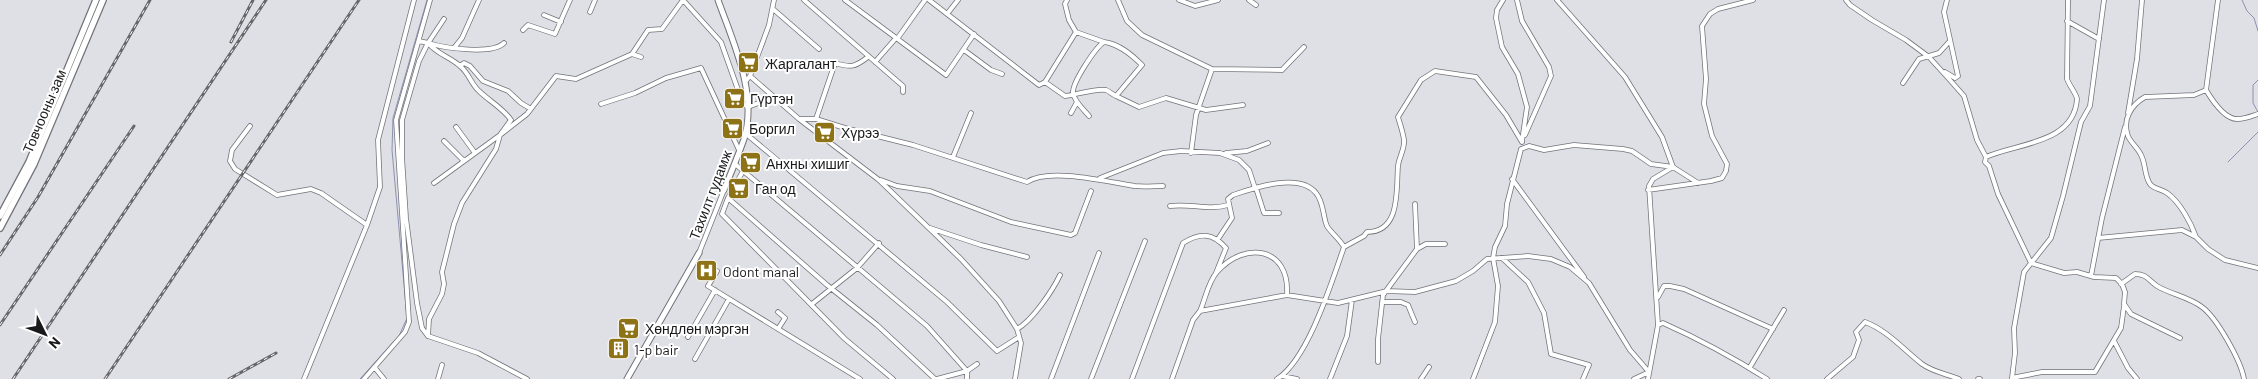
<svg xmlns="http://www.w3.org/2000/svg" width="2258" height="379" font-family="Barlow,sans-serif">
  <rect width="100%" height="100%" fill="#dfe0e6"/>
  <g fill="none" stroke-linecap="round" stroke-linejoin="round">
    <path stroke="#8d91b3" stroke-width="1" d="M2242 0 2247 11 2254 18 2258 31
      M2258 80 2253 85V103L2258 112
      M2228 162 2258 132
      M399 336 407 318 392 150 393 118 427 0
      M360 379 396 339"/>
    <defs>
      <path id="minor" d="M683 0 721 42 743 104 748 107 769 99 776 100
        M804 0 896 80 903 86V92
        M845 0 946 75 974 34
        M929 0 1039 85 1045 82 1065 96C1074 95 1097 88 1106 90 1109 91 1113 95 1116 96L1142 65C1131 54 1119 44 1104 42 1095 48 1072 83 1073 93 1074 101 1084 110 1089 116
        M1067 0 1065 4 1069 20 1076 32
        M1118 0 1127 21 1142 35 1212 69
        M1179 0 1195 6 1218 0
        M1249 0 1256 5
        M1503 0 1497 10 1496 18 1502 47 1518 74 1527 107 1522 141
        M1517 0 1522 21 1549 67 1551 76 1525 135
        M1846 0 1850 5 1872 20 1906 40 1929 57 1949 79 1964 96 1977 140 1986 157 1985 162 1989 166 1998 194 2031 263 2064 273 2077 272 2094 277 2116 278 2122 284 2125 292 2124 304 2131 314 2180 338
        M773 9 819 49
        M590 12 595 0
        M947 14 958 0
        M544 15 561 22
        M2067 21 2099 39
        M523 30 528 25 555 34 570 0
        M897 39 925 0
        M419 41 428 43 444 19
        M428 43C437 54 450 57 460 66 469 73 471 84 479 91 489 101 503 108 511 120L500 135 434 183
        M428 43C444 48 492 55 504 43
        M454 48 462 38 479 0
        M964 50 991 70 1002 74
        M632 54 641 57
        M875 62 896 38
        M460 66 464 63 470 66 483 81 508 91 521 103 531 109
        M1945 72 1955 78 1958 76 1944 12 1947 0
        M750 76 799 119 879 180 961 259 999 301 1017 329 1021 343 1015 379
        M745 82 750 76 769 25 774 0
        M1045 82 1076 32 1104 42
        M1903 83 1919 59 1939 53 1949 42
        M2206 90C2212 100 2225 120 2238 119 2245 119 2252 116 2258 114
        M1116 96 1139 107 1166 98 1206 110 1243 105
        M601 104 635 93 666 78 701 68 739 150
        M1071 113 1077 102
        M2128 113 2137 59 2142 0
        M799 119H816L845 128 913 145 1027 182C1049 167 1109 182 1135 186 1144 187 1154 186 1163 186
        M816 119 835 63C851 68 855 67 868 57
        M250 126 232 150 230 161 235 169 277 195 311 189 321 193 367 225
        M456 127 475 153
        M745 133 947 302 997 351 1019 337
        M444 141 464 161
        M1191 153 1196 115 1212 69 1282 70 1304 47
        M1226 153 1247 151 1268 143
        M953 157 971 113
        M1986 157C2017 143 2074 144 2077 99 2077 95 2069 85 2067 79L2068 0
        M735 164 927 326 967 371V379
        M743 171 728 198 722 214 845 339 893 379
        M1100 178 1163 153 1181 151 1220 153 1239 160 1249 170 1255 188
        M1512 179 1584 277
        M881 180 897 186 930 191 1011 222 1071 235 1075 233 1091 191
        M1256 188 1264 213H1279
        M1648 190 1711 181 1722 178 1726 171 1727 164 1712 136 1704 104 1706 79 1702 26 1710 14 1718 9 1753 0
        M728 198 827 285 877 325 935 379
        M1415 204 1417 249
        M1170 206C1190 203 1209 211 1228 205
        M930 228 981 245 1027 257
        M2196 237C2191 223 2180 202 2167 193 2161 189 2154 189 2150 184 2144 175 2146 164 2141 155 2138 148 2131 143 2128 136 2122 120 2131 105 2145 97L2194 95 2206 90 2218 0
        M2098 238 2182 230 2196 237 2208 249 2225 260 2258 268
        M1218 239 1232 218 1228 199 1233 195C1254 188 1299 172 1316 193 1324 202 1323 218 1327 226 1331 233 1339 238 1344 247
        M699 253 724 190
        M1502 258 1528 282 1544 313 1551 354 1589 365 1583 379
        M717 271 708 286 860 379
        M2091 276 2102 218 2125 127
        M2121 284 2135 274C2147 274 2148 280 2157 286 2170 294 2189 297 2202 307 2217 318 2241 361 2244 379
        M1658 297 1664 286H1670L1684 289 1773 329
        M1382 302H1401L1408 305 1415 322
        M812 304 857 268 879 243
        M1200 311C1205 300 1208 282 1217 272 1245 240 1290 247 1287 295
        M1658 325 1663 323C1699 339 1734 358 1767 379
        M778 329 785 318 778 312
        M1017 329C1032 321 1053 290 1060 275
        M428 336 422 328 417 303 406 218 402 157V120L419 61 428 43
        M688 337 715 290
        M2114 341 2128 368 2137 379
        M695 359 729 299
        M1378 362V339L1383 295 1417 249 1426 244H1445
        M1750 367 1784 310
        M375 368 384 379
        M1282 376 1297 379
        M2012 378 2015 353 2014 328 2024 272 2051 238 2063 196 2081 122 2090 106 2104 0
        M2012 378 2042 372H2095L2121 328 2124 306
        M304 379 367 225 380 187 378 140 414 0
        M364 379 405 332 409 322 396 120 430 0
        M438 379 442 365
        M527 379 478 353 428 336 429 319 442 294 444 284 442 272 454 224 462 203 496 149 500 135 527 114 556 76 576 79 632 54 648 30 662 29 683 0
        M937 379 967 371 977 364
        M1051 379 1099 253
        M1091 379 1145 241
        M1132 379 1183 243C1200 232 1213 233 1226 248L1216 273
        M1172 379 1193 320 1200 311 1287 295 1338 303 1387 291 1415 292 1456 281 1473 271 1487 259 1528 256 1551 259 1570 267 1589 283 1630 350 1649 372 1634 379
        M1277 379C1308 360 1332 281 1344 247L1364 236 1367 232C1401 232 1396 190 1398 166 1399 157 1405 149 1404 140 1403 132 1400 124 1398 117L1421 80 1435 71 1476 77 1506 115 1522 142
        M1330 379 1347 336 1352 300
        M1421 379 1429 367
        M1473 379 1495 322 1498 286 1493 258 1495 247 1505 226 1507 204 1521 149 1529 146 1544 150 1574 145 1623 149 1632 151 1651 164 1673 167 1662 137 1625 77 1557 0
        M1648 379 1658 325 1649 186 1653 179 1673 167 1698 183
        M1827 379 1853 357 1859 340 1856 332 1865 322C1887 330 1904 350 1922 364 1933 372 1947 374 1959 379
        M1978 379H1980"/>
      <path id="major" d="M718 0C733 42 758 94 744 139 738 156 731 173 724 190
        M627 379 699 253"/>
      <path id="highway" d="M0 216 29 162 96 0
        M0 228 34 164 103 0"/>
    </defs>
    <use href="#minor" stroke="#727379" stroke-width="5.5"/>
    <use href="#major" stroke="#727379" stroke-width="7"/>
    <use href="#highway" stroke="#727379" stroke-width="8"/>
    <use href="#minor" stroke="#fff" stroke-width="4"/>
    <use href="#major" stroke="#fff" stroke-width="5"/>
    <use href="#highway" stroke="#fff" stroke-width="5.5"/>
    <defs>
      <path id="rail" d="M231 42 253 0
        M0 255 38 197 150 0
        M0 325 134 126
        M13 379 266 0
        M105 379 359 0
        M229 379 276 353"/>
    </defs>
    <use href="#rail" stroke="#67676b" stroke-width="3"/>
    <use href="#rail" stroke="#fff" stroke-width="1" stroke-dasharray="4" stroke-linecap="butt"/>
  </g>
  <defs>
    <symbol id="supermarket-square" viewBox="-11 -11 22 22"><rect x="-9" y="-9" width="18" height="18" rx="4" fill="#8e7216" stroke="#fff"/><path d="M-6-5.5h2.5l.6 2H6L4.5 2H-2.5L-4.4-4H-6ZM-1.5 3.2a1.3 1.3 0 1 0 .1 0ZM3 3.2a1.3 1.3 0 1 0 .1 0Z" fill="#fff"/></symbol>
    <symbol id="hospital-square" viewBox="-11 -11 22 22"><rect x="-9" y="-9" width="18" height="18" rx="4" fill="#8e7216" stroke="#fff"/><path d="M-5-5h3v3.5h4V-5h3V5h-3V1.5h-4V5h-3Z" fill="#fff"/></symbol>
    <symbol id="building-square" viewBox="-11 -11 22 22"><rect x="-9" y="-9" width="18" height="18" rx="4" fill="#8e7216" stroke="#fff"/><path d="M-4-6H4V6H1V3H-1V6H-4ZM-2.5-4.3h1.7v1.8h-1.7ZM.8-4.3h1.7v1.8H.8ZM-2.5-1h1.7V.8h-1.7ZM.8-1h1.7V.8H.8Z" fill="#fff"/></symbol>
  </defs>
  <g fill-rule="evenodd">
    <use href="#supermarket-square" x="736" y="50" width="25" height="25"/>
    <use href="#supermarket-square" x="722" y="86" width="25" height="25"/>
    <use href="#supermarket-square" x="720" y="116" width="25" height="25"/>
    <use href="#supermarket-square" x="812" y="120" width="25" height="25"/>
    <use href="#supermarket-square" x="738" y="150" width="25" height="25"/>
    <use href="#supermarket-square" x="726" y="176" width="25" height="25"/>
    <use href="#hospital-square" x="694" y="258" width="25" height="25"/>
    <use href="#supermarket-square" x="616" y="316" width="25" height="25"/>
    <use href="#building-square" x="606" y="336" width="25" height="25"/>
  </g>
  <g text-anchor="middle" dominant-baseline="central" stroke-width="4" stroke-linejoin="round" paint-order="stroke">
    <g font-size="14" fill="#19191b" stroke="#fff" text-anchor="start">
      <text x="765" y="63">Жаргалант</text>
      <text x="750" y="98">Гүртэн</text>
      <text x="749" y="128">Боргил</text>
      <text x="841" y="132">Хүрээ</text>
      <text x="766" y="163">Анхны хишиг</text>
      <text x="755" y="188">Ган од</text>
      <text x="723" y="271">Odont manal</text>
      <text x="645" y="328">Хөндлөн мэргэн</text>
      <text x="634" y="349">1-p bair</text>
    </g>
    <g font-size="14" fill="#19191b" stroke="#fff">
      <text transform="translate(44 111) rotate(-67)">Товчооны зам</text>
      <text transform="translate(710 195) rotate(-69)">Тахилт гудамж</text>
    </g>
  </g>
  <g transform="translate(45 334) rotate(132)" stroke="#ffffff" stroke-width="4" paint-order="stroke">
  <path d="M0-4L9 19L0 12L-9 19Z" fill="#19191b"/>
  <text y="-8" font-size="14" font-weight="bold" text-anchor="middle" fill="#19191b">N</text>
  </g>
</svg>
